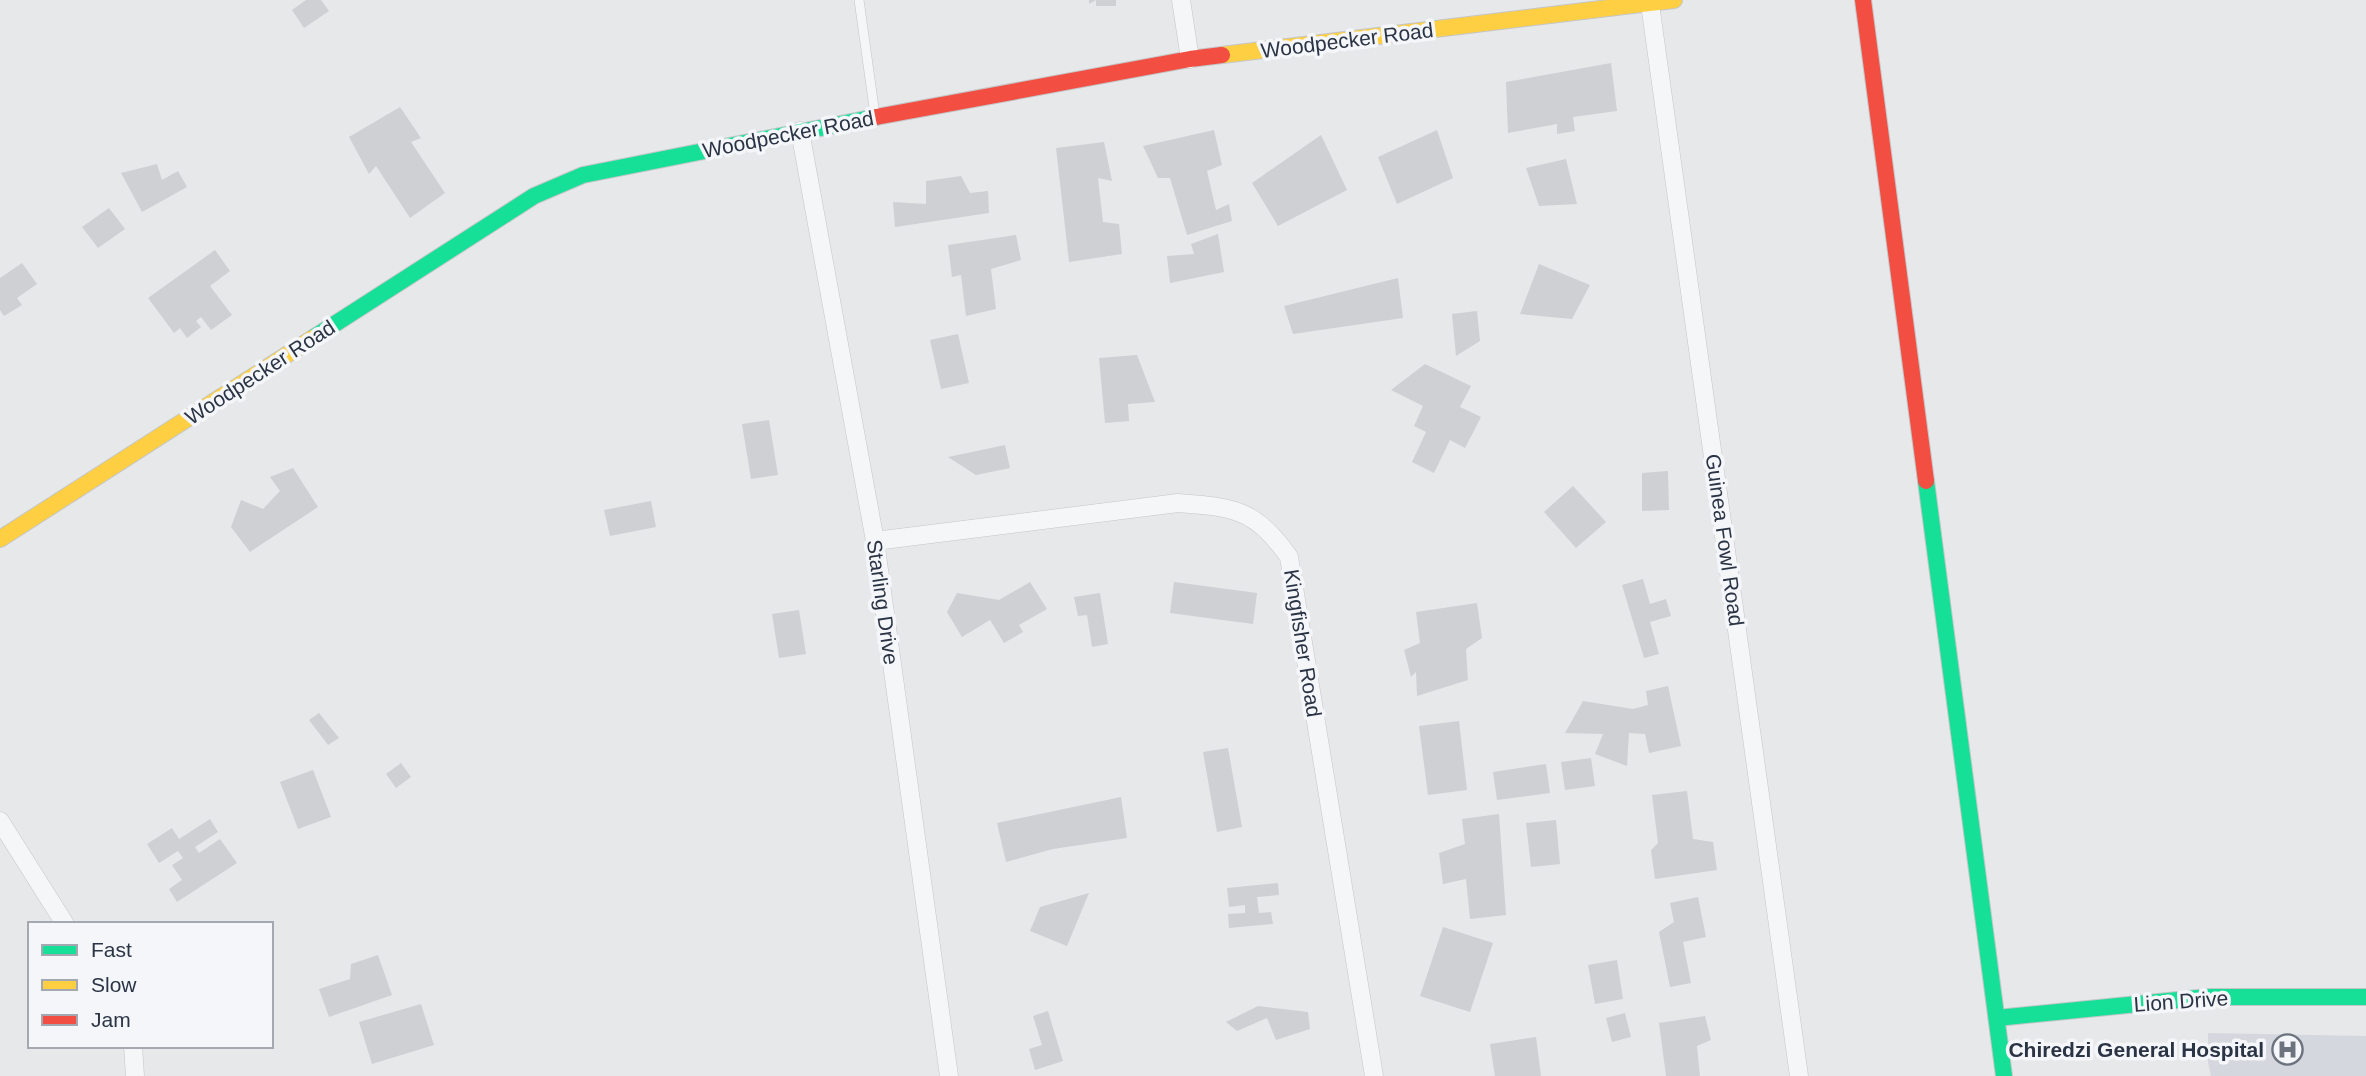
<svg xmlns="http://www.w3.org/2000/svg" width="2366" height="1076" font-family="Arial,sans-serif">
  <rect width="100%" height="100%" fill="#e6e8ea"/>
  <path fill="#d4d7dd" d="M2208 1033 2366 1036V1076H2211L2208 1062Z"/>
  <path fill="#ced0d3" d="M306 0H321L329 11 304 28 292 10Z
    M1089 0H1116V6H1096V0L1089 4Z
    M1611 63 1617 111 1573 117 1575 131 1557 134V124L1508 133 1506 82Z
    M400 107 421 138 411 142 445 193 410 218 376 166 369 174 349 137Z
    M1214 130 1222 165 1207 171 1216 210 1229 204 1232 221 1187 235 1170 178H1158L1143 146Z
    M1437 130 1453 178 1397 204 1378 157Z
    M1321 135 1347 190 1278 226 1252 183Z
    M1104 142 1112 181 1098 178 1103 222 1119 224 1122 254 1069 262 1056 148Z
    M1566 159 1577 204 1539 206 1526 168Z
    M157 164 162 180 178 171 187 187 142 212 121 173Z
    M961 176 970 193 988 191 989 213 895 227 893 202 926 204V181Z
    M109 208 125 229 98 248 82 227Z
    M1218 234 1224 272 1170 283 1167 256 1194 254 1191 244Z
    M1016 235 1021 260 991 269 996 309 966 316 961 275 952 277 948 245Z
    M215 250 230 271 210 286 232 315 211 330 201 317 196 321 201 327 187 338 180 328 174 333 148 298Z
    M22 263 37 284 17 298 22 305 4 316 0 310V278Z
    M1539 264 1590 285 1572 319 1520 314Z
    M1398 278 1403 318 1293 334 1284 306Z
    M1477 311 1480 341 1456 356 1452 314Z
    M958 334 969 383 941 389 930 340Z
    M1137 355 1155 402 1128 404 1129 421 1105 423 1099 358Z
    M1425 364 1471 386 1460 407 1481 417 1465 448 1450 440 1434 473 1412 462 1426 432 1414 426 1423 406 1391 390Z
    M769 420 778 475 751 479 742 424Z
    M1005 445 1010 468 976 475 948 457Z
    M293 468 318 507 250 552 231 527 241 500 263 509 280 491 270 477Z
    M1668 471 1669 510 1642 511V473Z
    M1573 486 1606 522 1576 548 1544 512Z
    M651 501 656 527 610 536 604 510Z
    M1643 579 1650 604 1666 599 1671 616 1650 622 1659 654 1644 658 1622 585Z
    M1030 582 1047 609 1019 625 1023 632 1004 643 990 620 962 637 947 612 957 593 999 600Z
    M1174 582 1257 593 1253 624 1170 613Z
    M1100 593 1108 644 1092 647 1087 615 1078 616 1074 597Z
    M1477 603 1482 638 1466 649 1468 680 1417 696 1416 672 1411 677 1404 650 1420 643 1416 612Z
    M799 610 806 654 779 658 772 614Z
    M1668 686 1681 746 1649 753 1645 734 1629 733 1627 766 1595 754 1603 734 1565 733 1583 701 1633 709 1648 705 1646 691Z
    M319 713 339 738 328 745 309 720Z
    M1459 721 1467 790 1428 795 1419 726Z
    M1228 748 1242 827 1217 832 1203 752Z
    M1591 758 1595 786 1565 790 1561 762Z
    M401 763 411 777 396 788 386 774Z
    M1546 764 1550 793 1497 800 1493 772Z
    M313 770 331 817 298 829 280 782Z
    M1687 791 1693 839 1713 842 1717 870 1655 879 1651 850 1658 843 1652 795Z
    M1121 797 1127 838 1053 849 1006 862 997 823Z
    M1499 814 1506 915 1470 919 1466 879 1443 884 1439 853 1465 844 1462 819Z
    M210 819 218 832 195 847 199 853 220 839 237 863 177 902 169 889 182 880 172 865 183 858 178 851 159 863 147 844 172 828 179 839Z
    M1556 820 1560 864 1531 867 1526 823Z
    M1278 883 1279 895 1257 897 1259 913 1271 912 1273 924 1229 928 1228 914 1245 913V905L1229 907 1227 888Z
    M1089 893 1067 946 1030 931 1040 907Z
    M1698 897 1706 937 1683 942 1691 983 1670 987 1659 932 1674 922 1670 903Z
    M1443 927 1493 943 1470 1012 1420 996Z
    M378 955 392 995 329 1017 319 989 350 979 351 964Z
    M1617 960 1623 999 1595 1004 1588 965Z
    M421 1004 434 1045 372 1064 359 1022Z
    M1258 1006 1308 1012 1310 1029 1276 1040 1267 1018 1237 1031 1226 1022Z
    M1048 1011 1063 1061 1035 1070 1029 1049 1042 1045 1033 1016Z
    M1625 1013 1631 1037 1612 1042 1606 1018Z
    M1705 1016 1711 1040 1697 1046 1700 1076H1666L1659 1023Z
    M1536 1037 1541 1076H1495L1490 1044Z"/>
  <g fill="none" stroke-linecap="round" stroke-linejoin="round">
    <defs>
      <path id="lane" d="M859 0 875 115"/>
      <path id="street" d="M1181 0 1190 59
        M1650 4 1799 1076
        M800 131 875 541 949 1076
        M875 541 1178 503C1234 507 1255 509 1289 557L1374 1076
        M0 821 65 924
        M133 1046 135 1076"/>
      <path id="fast" d="M313 338 534 196 583 175 876 117
        M1926 481 2004 1076
        M1997 1018 2208 997H2366"/>
      <path id="slow" d="M1222 55 1674 0
        M0 539 313 338"/>
      <path id="jam" d="M1863 0 1926 481
        M876 117 1190 59 1222 55"/>
    </defs>
    <use href="#lane" stroke="#c4c6c8" stroke-width="10"/>
    <use href="#street" stroke="#c4c6c8" stroke-width="19"/>
    <use href="#fast" stroke="#c4c6c8" stroke-width="18"/>
    <use href="#slow" stroke="#c4c6c8" stroke-width="18"/>
    <use href="#jam" stroke="#c4c6c8" stroke-width="18"/>
    <use href="#lane" stroke="#f5f6f7" stroke-width="9"/>
    <use href="#street" stroke="#f5f6f7" stroke-width="18"/>
    <use href="#fast" stroke="#16e098" stroke-width="16"/>
    <use href="#slow" stroke="#ffcf43" stroke-width="16"/>
    <use href="#jam" stroke="#f24e42" stroke-width="16"/>
  </g>
  <defs>
    <symbol id="hospital-ring" viewBox="-11 -11 22 22"><circle r="9.5" fill="#f4f6f9" stroke="#6c737f" stroke-width="1.5"/><path d="M-5-5h3v3.5h4V-5h3V5h-3V1.5h-4V5h-3Z" fill="#6c737f"/></symbol>
  </defs>
  <g fill-rule="evenodd">
    <use href="#hospital-ring" x="2270" y="1032" width="35" height="35"/>
  </g>
  <g text-anchor="middle" dominant-baseline="central" stroke-width="7" stroke-linejoin="round" paint-order="stroke">
    <g font-size="21" fill="#2b3445" stroke="#f4f6f9">
      <text transform="translate(1347 40) rotate(-7)">Woodpecker Road</text>
      <text transform="translate(788 134) rotate(-11)">Woodpecker Road</text>
      <text transform="translate(260 372) rotate(-33)">Woodpecker Road</text>
      <text transform="translate(1725 540) rotate(82)">Guinea Fowl Road</text>
      <text transform="translate(883 602) rotate(82)">Starling Drive</text>
      <text transform="translate(1303 643) rotate(81)">Kingfisher Road</text>
      <text transform="translate(2181 1001) rotate(-4)">Lion Drive</text>
    </g>
    <g font-size="21" font-weight="bold" fill="#2b3445" stroke="#f4f6f9" text-anchor="end">
      <text x="2264" y="1049">Chiredzi General Hospital</text>
    </g>
  </g>
  <rect x="28" y="922" width="245" height="126" fill="#f4f6f9" stroke="#a4a8b1" stroke-width="2"/>
  <rect x="42" y="945" width="35" height="10" fill="#16e098" stroke="#a4a8b1" stroke-width="2"/>
  <text x="91" y="957" font-size="21" fill="#2b3445">Fast</text>
  <rect x="42" y="980" width="35" height="10" fill="#ffcf43" stroke="#a4a8b1" stroke-width="2"/>
  <text x="91" y="992" font-size="21" fill="#2b3445">Slow</text>
  <rect x="42" y="1015" width="35" height="10" fill="#f24e42" stroke="#a4a8b1" stroke-width="2"/>
  <text x="91" y="1027" font-size="21" fill="#2b3445">Jam</text>
</svg>
